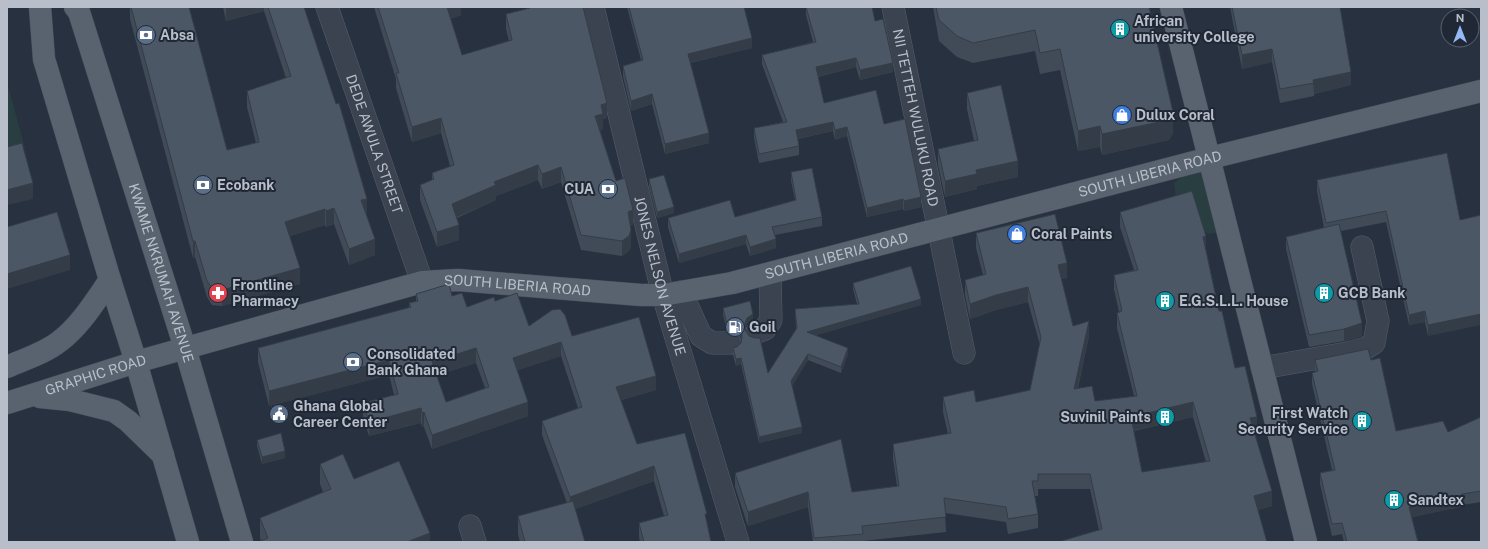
<svg xmlns="http://www.w3.org/2000/svg" width="1488" height="549" font-family="'Public Sans',sans-serif">
  <rect width="100%" height="100%" fill="#273140"/>
  <path fill="#293e41" d="M7 82 25 148 7 153Z
    M1195 167 1212 169 1222 232 1208 234 1191 220 1176 200 1174 183Z"/>
  <g fill="none" stroke-linecap="round" stroke-linejoin="round">
    <defs>
      <g id="minor">
        <path id="s1" d="M327 7 422 282"/>
        <path id="s2" d="M593 7 663 295 738 542"/>
        <path id="s3" d="M893 7 964 353"/>
        <path d="M681 292 701 336 712 343H730"/>
        <path d="M757 332 765 329 771 320 770 274"/>
        <path d="M1262 368 1347 353 1366 348 1374 343 1378 321 1362 247"/>
        <path d="M470 526 475 542"/>
      </g>
      <g id="major">
        <path d="M40 7 44 59 110 280 136 362 188 542"/>
        <path id="s4" d="M75 7 79 12 185 348 242 542"/>
        <path d="M1171 7 1306 542"/>
        <path d="M7 367C25 359 45 353 60 341 81 325 95 301 110 280"/>
        <path d="M40 397 70 400 114 411 128 421 163 455"/>
        <path id="s5" d="M7 403 136 362 422 282 458 280 641 295H663L732 283 1210 158 1481 91"/>
      </g>
    </defs>
    <use href="#minor" stroke="#565e6a" stroke-width="23"/>
    <use href="#major" stroke="#454c59" stroke-width="23"/>
    <use href="#minor" stroke="#3b4350" stroke-width="22"/>
    <use href="#major" stroke="#59636f" stroke-width="22"/>
  </g>
  <path fill="#404b57" fill-rule="evenodd" d="M130 7H189L227 150 256 143 247 107V91L286 78 264 11 226 21 223 7H304L367 215H366L375 255 349 265 334 224 326 227 325 225 290 236 300 284 222 306 212 305 207 297 195 257 193 258 130 19Z
    M374 7H461V15L450 19 462 55 509 41 506 29V14L527 9 526 7H583L607 118 603 119V129L600 130 616 181 633 225 631 226V245L629 251 622 256 581 250 561 182 542 189 538 180 496 196V200L457 218 459 240 437 247 420 200V185L432 180V173L450 166 441 133 412 142 396 88V79Z
    M627 7H744L752 48 690 63 709 143 665 154 652 104 631 111 623 76V66L641 60Z
    M806 7H872L875 21 893 72 860 80 856 67 818 77 824 103 884 124 921 207 904 211 903 209 867 217 847 136 835 140 833 131 798 139 799 146V155L759 163 754 138V128L783 122 762 64V55L813 42 806 15Z
    M933 7H1149L1173 133 1169 140 1102 155 1100 147 1078 151 1060 70 1040 74 1035 51 973 63 957 57 939 41Z
    M1230 7H1340L1351 85 1314 94V96L1280 103 1272 62 1242 69Z
    M967 93 1018 177 977 186V189L945 197 938 165V149L974 141 967 109Z
    M791 172 822 217V226L775 235 776 248 750 256 746 244 679 263 668 227V218L735 217 795 200 791 181Z
    M649 179 674 213 657 218 649 186Z
    M1317 180 1460 220 1428 336 1425 322 1409 325 1386 222 1341 231 1362 336 1344 341 1309 347 1286 249V237L1324 228 1317 191Z
    M1120 212 1206 249 1219 311 1235 368 1257 431 1254 432 1272 506 1258 510 1099 530 1090 489H1038V496H1034L1038 514V528L1008 534 1006 522 945 513 946 532 863 541V542H813L808 507 748 526 735 487V473L852 492 897 486 893 459V444L948 434 943 412V397L976 402 1030 390 1040 345 1028 302 996 310 970 319 965 295V280L983 275 976 248V233L1067 278 1061 279 1073 326 1089 336 1078 388 1095 401 1134 396 1117 328V313L1119 312 1114 289V275L1134 270 1120 227ZM1193 417 1206 462 1142 472 1134 431Z
    M853 283 921 305 816 335 848 354 841 373 808 360 792 386 802 433 759 443 741 364 736 366 733 355V348L737 347 741 343 742 340 741 337 736 332 727 330 723 315V308L753 320 747 324 745 330 768 373 796 329 795 309 857 304 853 289Z
    M416 294 452 296 467 307 495 301 529 326 572 336 656 390 621 400 637 444 707 521 711 542H640L639 537V523L664 516 654 481 575 509 585 542H520L518 534V516L567 503 542 435V421L578 408 561 356 517 370 528 416 432 449 424 427H422L421 423 369 436 363 418V403L394 395 389 375 269 406 258 362V348L409 308V303L416 301ZM476 363 485 388 446 402 437 375Z
    M1315 360H1371L1396 431 1448 432 1481 417V502L1462 505 1460 507 1412 517 1418 542H1344L1342 534 1332 536 1320 484V473L1332 470 1312 384V373L1315 372Z
    M257 440 285 458 262 464 257 446Z
    M320 464 354 479 430 542H260V541L261 540 260 538V518L323 492 320 484Z"/>
  <path fill="#343d47" d="M226 7H264V11L226 21Z
    M446 7H461V15L446 20Z
    M752 38V48L688 63V54Z
    M1272 49V62L1242 69V55Z
    M856 58V67L816 77V67Z
    M893 63V72L860 80V70Z
    M1351 72V85L1314 94 1313 80Z
    M652 94V104L631 111V101Z
    M607 103V118L603 119V129L595 131V116L601 105Z
    M1173 112V133L1169 140 1102 155V134Z
    M441 118V133L412 142V127Z
    M833 122V131L796 139V130Z
    M1100 126V147L1078 151V131Z
    M847 127V136L835 140V130Z
    M709 133V143L665 154V144Z
    M1018 161V177L977 186V189L945 197V181L976 170Z
    M538 165V180L496 196V200L452 219V204L494 182Z
    M561 167V182L542 189V174Z
    M33 183V199L7 205V190Z
    M921 197V207L904 211V201Z
    M367 199V215L361 217V200Z
    M903 199V209L867 217V208Z
    M674 207V213L657 218V212Z
    M334 208V224L326 227V211Z
    M325 209V225L285 238V222Z
    M633 210V225L628 227V212Z
    M459 225V240L437 247V232Z
    M631 230V245L629 251 622 256V241Z
    M746 235V244L679 263V254Z
    M1206 236V251L1203 237Z
    M375 239V255L349 265V249Z
    M776 239V248L750 256V247Z
    M193 241H195V257L193 258Z
    M70 255V270L7 289V274Z
    M1067 263V278L1058 280V265Z
    M300 268V284L222 306V290Z
    M1028 287V302L996 310 970 319V304L996 295Z
    M921 299V305L807 338V332Z
    M1425 311V322L1409 325V315Z
    M753 314V320L747 324 745 330V323L747 318Z
    M1481 314V325L1428 336V325Z
    M1089 321V336L1074 404V389Z
    M1362 323V336L1344 341V329Z
    M561 342V356L513 372V358Z
    M476 348V363L432 376V362Z
    M848 348V354L841 373V367Z
    M808 354V360L791 388V381Z
    M741 358V364L736 366V359Z
    M389 360V375L269 406V391Z
    M656 376V390L616 402V387Z
    M528 402V416L432 449V435Z
    M1193 402V417L1131 431V417Z
    M421 408V423L369 436V422Z
    M424 412V427H422V413Z
    M1257 417V431L1250 433V418Z
    M802 427V433L759 443V437Z
    M285 451V458L262 464V457Z
    M654 466V481L570 511V497Z
    M1272 491V506L1254 511V496Z
    M808 492V507L748 526V512Z
    M1462 494V505L1460 507 1409 518V507Z
    M430 533V542H407Z"/>
  <path fill="#4b5765" stroke="#343d47" fill-rule="evenodd" d="M131 7H189L227 150 259 142 247 91 291 76 268 7H304L336 104 339 103 367 199 361 200 375 239 349 249 334 208 326 211 325 209 285 222 300 268 222 290 212 288 207 281 195 241H193Z
    M378 7H447L462 55 512 40 506 14 530 8V7H583L607 103 601 105 603 114 595 116 616 181 625 178 633 210 628 212 631 230 629 236 622 241 581 235 561 167 542 174 538 165 494 182 496 185 452 204 459 225 437 232 420 185 434 179 432 173 454 165 441 118 412 127 396 73H399Z
    M629 7H744L752 38 688 54 709 133 665 144 652 94 631 101 623 66 643 60Z
    M806 7H872L875 21 883 19 893 63 860 70 856 58 816 67 824 103 876 90 884 124 905 119 921 197 904 201 903 199 867 208 847 127 835 130 833 122 796 130 799 146 759 154 754 128 787 122 762 55 816 42Z
    M936 7H1149L1173 112 1169 120 1102 134 1100 126 1078 131 1060 49 1040 53 1035 30 973 43 957 36 939 20Z
    M1232 7H1340L1351 72 1313 80 1314 83 1280 89 1272 49 1242 55Z
    M1001 85 1018 161 976 170 977 174 945 181 938 149 978 140 967 93Z
    M22 143 33 183 7 190V147Z
    M1447 153 1460 220 1481 215V314L1428 325 1425 311 1409 315 1386 211 1326 223 1317 180Z
    M812 168 822 217 772 227 776 239 750 247 746 235 679 254 668 218 730 200 735 217 796 200 791 172Z
    M664 175 674 207 657 212 649 179Z
    M1192 191 1206 236 1203 237 1219 311H1222L1235 368 1245 366 1257 417 1250 418 1272 491 1254 496 1267 542H1058L1102 529 1090 474H1038V481H1032L1038 514 1008 519 1006 507 944 498 946 517 862 526 863 534 814 538 808 492 748 512 735 473 841 439 852 492 899 486 893 444 951 433 943 397 974 390 976 402 1030 390 1041 337 1028 287 996 295 970 304 965 280 986 274 976 233 1055 214 1067 263 1058 265 1073 326 1089 321 1074 389 1092 386 1095 401 1137 396 1117 313 1122 311 1114 275 1138 270 1120 212ZM1193 402 1210 461 1142 472 1131 417Z
    M57 212 70 255 7 274V227Z
    M1339 224 1362 323 1344 329 1309 335 1286 237Z
    M911 266 921 299 807 332 848 348 841 367 808 354 791 381 802 427 759 437 741 358 736 359 733 348 737 347 741 343 742 336 741 331 736 326 727 324 723 308 750 301 753 314 747 318 745 323V330L749 336 755 338H760L768 373 797 328 795 309 859 304 853 283Z
    M449 284 452 296 462 293 467 307 494 297 495 301 517 293 529 326 552 310 560 309 565 315 572 336 639 317 656 376 616 387 637 444 685 433 707 514H705L711 542H644L639 523 668 515 654 466 570 497 542 421 582 407 561 342 513 358 528 402 432 435 424 412 422 413 421 408 369 422 363 403 398 394 389 360 269 391 258 348 411 307 409 303 418 301 416 294ZM476 348 489 387 446 402 432 362Z
    M1368 349 1371 360 1380 358 1396 431 1443 421 1448 432 1481 417V491L1462 494 1460 496 1409 507 1418 542H1347L1342 523 1332 524 1320 473 1335 470 1312 373 1318 371 1315 360Z
    M281 433 285 451 262 457 257 440Z
    M343 454 354 479 399 461 430 533 407 542H261L260 541 268 538 260 518 331 489 320 464Z
    M573 501 585 542H525L518 516Z"/>
  <defs>
    <symbol id="building-disc" viewBox="-11 -11 22 22"><circle r="9.5" fill="#0f9aa8" stroke="#202835"/><path d="M-4-6H4V6H1V3H-1V6H-4ZM-2.5-4.3h1.7v1.8h-1.7ZM.8-4.3h1.7v1.8H.8ZM-2.5-1h1.7V.8h-1.7ZM.8-1h1.7V.8H.8Z" fill="#fff"/></symbol>
    <symbol id="bank-disc" viewBox="-11 -11 22 22"><circle r="9.5" fill="#5c6f8a" stroke="#202835"/><path d="M-6-4H6V4H-6ZM0-2.3a2.3 2.3 0 1 0 0 4.6a2.3 2.3 0 1 0 0-4.6Z" fill="#fff"/></symbol>
    <symbol id="shop-disc" viewBox="-11 -11 22 22"><circle r="9.5" fill="#3f7fe0" stroke="#202835"/><path d="M-5-2.5h2.3a2.7 3.5 0 0 1 5.4 0H5L5.5 6h-11ZM-1.5-2.5h3a1.5 2.3 0 0 0-3 0Z" fill="#fff"/></symbol>
    <symbol id="pharmacy-disc" viewBox="-11 -11 22 22"><circle r="9.5" fill="#e0444e" stroke="#202835"/><path d="M-2-6h4v4h4v4h-4v4h-4v-4h-4v-4h4Z" fill="#fff"/></symbol>
    <symbol id="fuel-disc" viewBox="-11 -11 22 22"><circle r="9.5" fill="#5c6f8a" stroke="#202835"/><path d="M-5.5-6h7V0h2V4h1.3V-2.5L3-4.5l.8-.8L6-3V5H2.5V1h-1V6h-7ZM-4.2-4.7v3.2H.2V-4.7Z" fill="#fff"/></symbol>
    <symbol id="civic-disc" viewBox="-11 -11 22 22"><circle r="9.5" fill="#5c6f8a" stroke="#202835"/><path d="M-.6-6.5H3V-4.5H.6V-3L4-1V1h2V6H-6V1h2V-1L-.6-3ZM-1.2 2.5V6h2.4V2.5Z" fill="#fff"/></symbol>
  </defs>
  <g fill-rule="evenodd">
    <use href="#building-disc" x="1109" y="18" width="22" height="22"/>
    <use href="#bank-disc" x="135" y="24" width="22" height="22"/>
    <use href="#shop-disc" x="1111" y="104" width="22" height="22"/>
    <use href="#bank-disc" x="192" y="174" width="22" height="22"/>
    <use href="#bank-disc" x="597" y="178" width="22" height="22"/>
    <use href="#shop-disc" x="1006" y="223" width="22" height="22"/>
    <use href="#pharmacy-disc" x="207" y="282" width="22" height="22"/>
    <use href="#building-disc" x="1313" y="282" width="22" height="22"/>
    <use href="#building-disc" x="1154" y="290" width="22" height="22"/>
    <use href="#fuel-disc" x="724" y="316" width="22" height="22"/>
    <use href="#bank-disc" x="342" y="351" width="22" height="22"/>
    <use href="#civic-disc" x="268" y="403" width="22" height="22"/>
    <use href="#building-disc" x="1154" y="406" width="22" height="22"/>
    <use href="#building-disc" x="1351" y="410" width="22" height="22"/>
    <use href="#building-disc" x="1383" y="489" width="22" height="22"/>
  </g>
  <g text-anchor="middle" dominant-baseline="central" stroke-width="4" stroke-linejoin="round" paint-order="stroke">
    <g font-size="14" font-weight="bold" fill="#b8bfca" stroke="#202835" text-anchor="start">
      <text x="1134" y="21">African<tspan x="1134" dy="16">university College</tspan></text>
      <text x="160" y="35">Absa</text>
      <text x="1136" y="115">Dulux Coral</text>
      <text x="217" y="185">Ecobank</text>
      <text x="594" y="189" text-anchor="end">CUA</text>
      <text x="1031" y="234">Coral Paints</text>
      <text x="232" y="285">Frontline<tspan x="232" dy="16">Pharmacy</tspan></text>
      <text x="1338" y="293">GCB Bank</text>
      <text x="1179" y="301">E.G.S.L.L. House</text>
      <text x="749" y="327">Goil</text>
      <text x="367" y="354">Consolidated<tspan x="367" dy="16">Bank Ghana</tspan></text>
      <text x="293" y="406">Ghana Global<tspan x="293" dy="16">Career Center</tspan></text>
      <text x="1348" y="413" text-anchor="end">First Watch<tspan x="1348" dy="16">Security Service</tspan></text>
      <text x="1151" y="417" text-anchor="end">Suvinil Paints</text>
      <text x="1408" y="500">Sandtex</text>
    </g>
    <g font-size="14" fill="#b8bfca" stroke="#202835">
      <text stroke="none"><textPath href="#s3" startOffset="113">NII TETTEH WULUKU ROAD</textPath></text>
      <text stroke="none"><textPath href="#s1" startOffset="145">DEDE AWULA STREET</textPath></text>
      <text stroke="none"><textPath href="#s5" startOffset="1176">SOUTH LIBERIA ROAD</textPath></text>
      <text stroke="none"><textPath href="#s5" startOffset="852">SOUTH LIBERIA ROAD</textPath></text>
      <text stroke="none"><textPath href="#s4" startOffset="280">KWAME NKRUMAH AVENUE</textPath></text>
      <text stroke="none"><textPath href="#s2" startOffset="277">JONES NELSON AVENUE</textPath></text>
      <text stroke="none"><textPath href="#s5" startOffset="528">SOUTH LIBERIA ROAD</textPath></text>
      <text stroke="none"><textPath href="#s5" startOffset="93">GRAPHIC ROAD</textPath></text>
    </g>
  </g>
  <rect width="1488" height="549" fill="none" stroke="#b8bfca" stroke-width="16"/>
  <g transform="translate(1460 28)"><circle r="19" fill="#202835" stroke="#5d6471"/>
  <path d="M0-3L7 15L0 10L-7 15Z" fill="#94b8f3"/>
  <text y="-6" font-size="11" font-weight="bold" text-anchor="middle" fill="#b8bfca">N</text>
  </g>
</svg>
